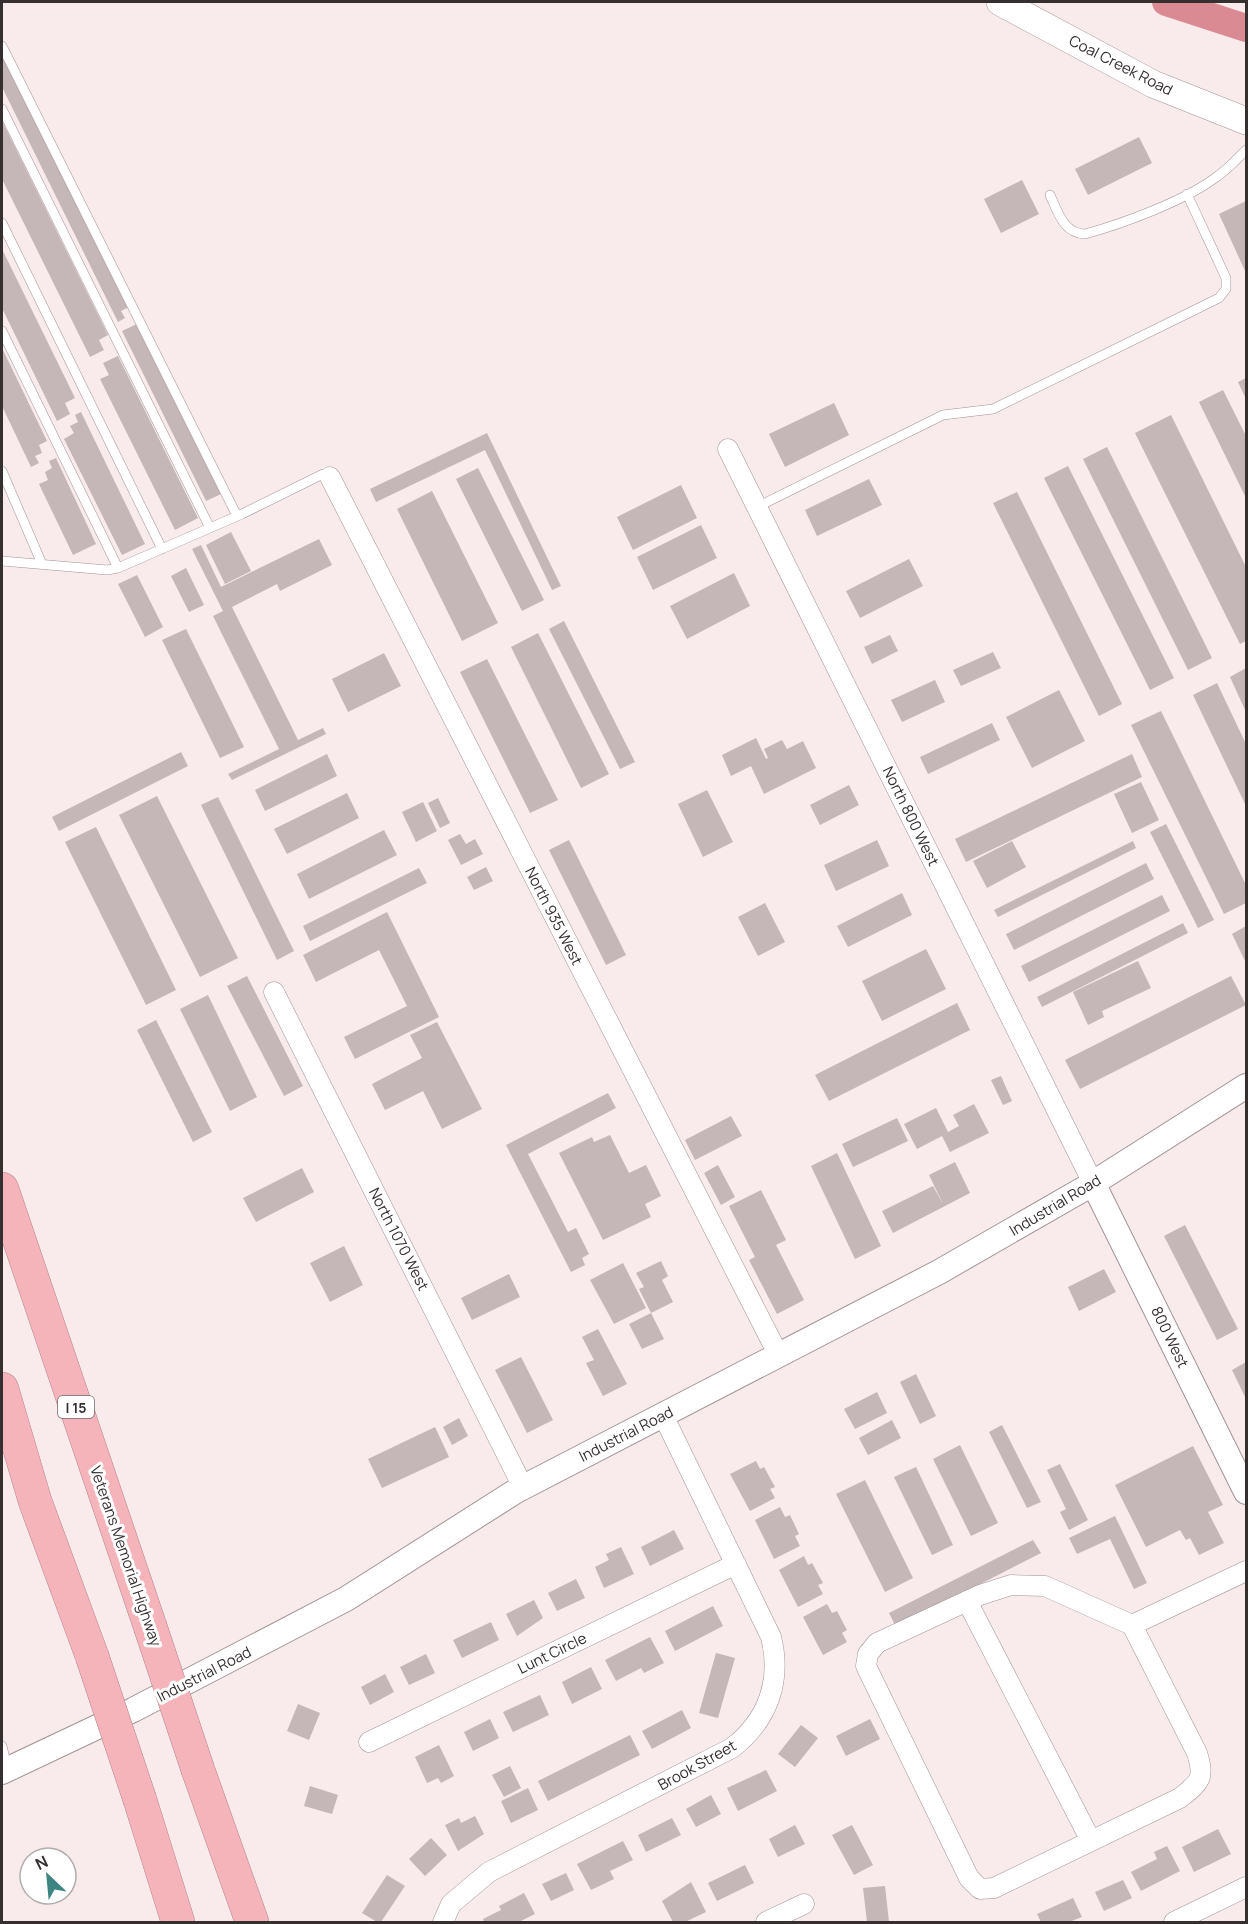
<svg xmlns="http://www.w3.org/2000/svg" width="1248" height="1924" font-family="Manrope,sans-serif">
  <rect width="100%" height="100%" fill="#f9eaeb"/>
  <g fill="none" stroke-linecap="round" stroke-linejoin="round">
    <path stroke="#d98a92" stroke-width="28" d="M1166 2 1246 28"/>
  </g>
  <path fill="#c5b6b7" d="M2 51 129 307 121 311 125 318 118 322 2 87Z
    M2 121 108 335 99 340 104 350 90 357 2 179Z
    M1139 137 1152 163 1088 195 1075 169Z
    M1022 180 1039 214 1001 233 984 199Z
    M1246 201V273L1219 214Z
    M2 249 75 398 65 403 70 414 57 421 2 308Z
    M137 324 221 494 206 501 122 331Z
    M2 348 47 441 39 445 42 453 35 456 39 463 31 467 2 406Z
    M118 356 198 518 175 530 100 379 109 375 103 363Z
    M1246 378V399L1238 382Z
    M1223 390 1246 436V498L1199 402Z
    M834 403 849 435 785 467 769 434Z
    M81 412 145 544 122 555 64 439 74 433 70 426 78 422 75 415Z
    M1171 415 1246 567V641L1240 644 1135 433Z
    M487 433 561 586 552 590 485 450 376 502 370 489Z
    M1107 447 1212 658 1188 670 1083 459Z
    M56 458 96 544 73 555 39 484 48 480 45 472 52 468 49 461Z
    M1068 466 1174 678 1150 690 1044 478Z
    M478 468 544 600 522 611 456 479Z
    M869 479 882 505 817 536 805 510Z
    M681 485 697 518 633 550 617 517Z
    M432 491 498 623 462 641 397 509Z
    M1017 492 1122 704 1099 716 993 503Z
    M701 525 717 558 653 590 637 557Z
    M231 532 251 571 225 584 206 545Z
    M319 539 332 565 280 591 277 584 232 607 298 740 323 728 326 734 232 780 228 774 279 749 213 616 223 611 192 549 201 545 221 587Z
    M909 559 923 586 860 618 846 591Z
    M186 568 204 605 189 612 171 576Z
    M734 573 750 606 687 639 670 606Z
    M137 575 163 627 145 637 118 584Z
    M564 621 635 762 620 769 549 629Z
    M186 629 244 747 220 758 162 640Z
    M538 633 609 774 581 788 511 647Z
    M890 635 898 651 872 664 864 647Z
    M993 652 1001 668 961 686 953 670Z
    M384 653 401 686 348 712 332 679Z
    M487 659 558 800 530 813 460 672Z
    M1246 668V712L1230 677Z
    M935 680 945 702 902 722 891 700Z
    M1217 683 1246 744V806L1193 695Z
    M1059 690 1085 741 1032 768 1006 717Z
    M1161 711 1246 885V903L1224 914 1131 725Z
    M992 723 1000 740 928 774 920 757Z
    M756 738 766 759 768 758 764 749 782 740 787 749 803 741 816 768 764 794 751 766 731 776 722 755Z
    M181 752 188 766 59 831 52 817Z
    M327 754 337 776 265 811 255 790Z
    M1132 754 1142 777 966 862 955 839Z
    M1141 782 1159 820 1132 833 1114 794Z
    M849 785 859 805 820 825 810 805Z
    M707 790 733 842 703 857 678 804Z
    M347 793 359 818 287 854 274 829Z
    M157 796 238 958 200 977 119 815Z
    M218 797 294 951 277 960 201 805Z
    M438 798 450 823 440 828 428 803Z
    M423 802 437 831 416 842 402 812Z
    M1166 824 1214 920 1198 928 1150 832Z
    M96 827 176 990 146 1005 65 842Z
    M384 830 397 855 309 899 297 874Z
    M460 834 466 844 475 839 483 854 461 865 448 840Z
    M569 840 626 955 606 965 549 850Z
    M877 840 889 866 836 891 824 865Z
    M1012 841 1026 867 987 888 973 861Z
    M1133 841 1136 848 998 917 994 910Z
    M1146 863 1154 879 1014 950 1006 934Z
    M486 867 493 881 474 890 467 877Z
    M419 868 427 883 310 941 303 926Z
    M902 893 912 915 848 947 837 926Z
    M1162 895 1170 911 1029 982 1021 966Z
    M765 903 785 942 758 956 738 917Z
    M387 912 439 1017 355 1059 344 1037 407 1006 379 950 316 982 303 955Z
    M1183 923 1188 933 1042 1007 1037 997Z
    M1246 926V963L1232 934Z
    M926 949 946 989 882 1021 862 981Z
    M1138 961 1151 988 1102 1011 1104 1017 1088 1025 1073 992Z
    M247 976 303 1086 284 1096 227 986Z
    M1231 976 1246 1005 1080 1089 1065 1060Z
    M208 995 257 1097 230 1111 180 1009Z
    M957 1003 970 1030 829 1101 815 1075Z
    M156 1020 212 1132 193 1142 137 1030Z
    M437 1022 482 1109 442 1129 423 1091 385 1110 372 1084 422 1058 410 1035Z
    M1001 1076 1012 1101 1003 1105 991 1080Z
    M608 1093 616 1108 528 1154 568 1232 576 1228 589 1254 582 1258 585 1265 571 1272 506 1145Z
    M974 1104 989 1133 950 1152 942 1136 917 1149 904 1124 936 1108 948 1132 959 1126 953 1115Z
    M731 1116 742 1136 695 1160 685 1140Z
    M897 1118 908 1141 853 1167 842 1144Z
    M610 1135 629 1173 646 1165 661 1196 645 1204 651 1217 603 1240 559 1153 592 1137 594 1142Z
    M837 1153 881 1246 855 1259 811 1166Z
    M955 1162 970 1193 893 1233 882 1211 933 1186 943 1204 929 1175Z
    M718 1165 735 1197 721 1205 704 1173Z
    M302 1168 314 1192 256 1222 243 1198Z
    M761 1190 786 1240 776 1245 804 1300 777 1314 749 1260 755 1257 729 1206Z
    M1185 1225 1238 1329 1217 1340 1164 1236Z
    M344 1246 363 1285 330 1302 310 1263Z
    M661 1261 668 1276 662 1280 673 1302 651 1313 639 1289 644 1287 636 1273Z
    M623 1263 646 1308 614 1324 590 1280Z
    M1104 1269 1116 1292 1079 1311 1068 1287Z
    M509 1274 520 1297 472 1320 461 1298Z
    M651 1313 664 1339 642 1349 629 1324Z
    M598 1329 627 1384 603 1396 586 1363 594 1360 582 1337Z
    M521 1357 553 1420 527 1433 495 1370Z
    M1246 1362V1399L1232 1370Z
    M916 1374 936 1416 920 1424 900 1382Z
    M877 1392 887 1413 855 1429 844 1409Z
    M459 1418 468 1436 452 1445 443 1427Z
    M892 1420 901 1438 868 1455 859 1438Z
    M1002 1425 1041 1502 1027 1508 989 1432Z
    M435 1427 449 1457 382 1488 368 1459Z
    M960 1445 998 1523 971 1536 933 1459Z
    M1193 1446 1223 1505 1208 1512 1224 1543 1199 1555 1190 1538 1186 1540 1180 1530 1146 1547 1115 1485Z
    M756 1461 760 1469 764 1467 775 1487 770 1489 775 1498 750 1511 730 1474Z
    M1060 1464 1088 1520 1069 1530 1060 1512 1066 1509 1047 1470Z
    M916 1467 953 1545 932 1555 894 1477Z
    M865 1480 913 1578 885 1592 836 1494Z
    M780 1507 785 1517 790 1515 799 1534 795 1536 800 1546 774 1559 755 1520Z
    M1115 1516 1147 1583 1134 1589 1110 1539 1077 1554 1069 1538Z
    M674 1530 684 1549 650 1566 641 1547Z
    M1033 1540 1041 1553 896 1627 889 1613Z
    M621 1547 634 1574 604 1588 595 1567 609 1560 606 1554Z
    M804 1556 808 1565 812 1563 823 1583 818 1585 823 1594 798 1607 779 1570Z
    M576 1579 585 1598 557 1611 548 1593Z
    M534 1600 543 1618 517 1636 506 1614Z
    M827 1604 832 1613 837 1611 847 1630 842 1633 847 1642 823 1655 803 1617Z
    M713 1606 723 1626 675 1651 665 1631Z
    M491 1622 499 1640 462 1658 453 1640Z
    M650 1637 664 1663 644 1673 641 1668 616 1681 605 1660Z
    M716 1653 735 1658 718 1718 699 1713Z
    M426 1654 435 1673 409 1685 400 1667Z
    M591 1667 602 1689 572 1704 562 1682Z
    M385 1674 394 1692 370 1705 361 1687Z
    M540 1695 549 1715 513 1732 503 1712Z
    M298 1704 320 1713 309 1740 287 1731Z
    M682 1710 691 1728 652 1749 642 1731Z
    M490 1719 499 1738 473 1751 464 1732Z
    M870 1719 880 1739 846 1756 836 1736Z
    M801 1725 818 1738 795 1767 778 1754Z
    M630 1735 640 1755 548 1801 538 1781Z
    M439 1745 454 1776 441 1783 438 1778 427 1783 415 1757Z
    M510 1766 521 1788 504 1797 492 1775Z
    M766 1770 777 1791 738 1811 727 1788Z
    M310 1786 338 1795 332 1814 304 1806Z
    M528 1788 538 1810 511 1823 501 1801Z
    M711 1795 721 1814 696 1827 686 1809Z
    M475 1816 484 1834 458 1851 445 1825 459 1818 461 1823Z
    M672 1818 681 1835 646 1852 638 1835Z
    M795 1825 805 1844 778 1857 769 1839Z
    M852 1825 873 1865 854 1875 832 1835Z
    M1218 1829 1231 1854 1194 1872 1182 1847Z
    M431 1838 447 1855 425 1876 409 1859Z
    M623 1841 633 1860 610 1871 614 1879 591 1890 577 1864Z
    M1167 1846 1180 1871 1141 1891 1131 1872 1157 1859 1154 1852Z
    M745 1865 754 1883 717 1901 708 1883Z
    M566 1873 574 1890 551 1901 542 1884Z
    M387 1875 405 1886 381 1922H377L362 1913Z
    M1123 1880 1132 1898 1104 1911 1095 1892Z
    M691 1882 706 1912 685 1922H673L662 1901Z
    M885 1886 889 1922H867L863 1888Z
    M524 1893 535 1914 519 1922H484L483 1919 501 1910 499 1906Z
    M1073 1898 1082 1917 1069 1922H1041L1037 1914Z"/>
  <g fill="none" stroke-linecap="round" stroke-linejoin="round">
    <defs>
      <path id="service" d="M2 46 237 516
        M2 109 210 528
        M1050 195C1058 212 1063 233 1085 234 1122 224 1184 201 1215 178 1227 170 1236 160 1246 150
        M2 223 162 549
        M2 331 118 568
        M2 471 42 564
        M757 507 943 415 993 409 1219 298 1226 289V278L1187 194
        M2 561 107 570 118 568 242 514 323 474 330 477
        M2 1746 7 1767"/>
      <path id="minor" d="M728 449 1093 1183
        M330 477 779 1356
        M274 992 523 1487
        M967 1601 1091 1841
        M1132 1625 1197 1753C1205 1779 1200 1782 1180 1798L994 1888 980 1889 969 1878 866 1666 868 1654 877 1643 980 1595 1011 1585 1045 1586 1132 1625 1246 1571
        M369 1742 736 1564
        M443 1922 451 1904 489 1872 732 1748C768 1720 782 1681 771 1637L663 1415
        M766 1922 804 1904
        M1174 1922 1246 1887"/>
      <path id="tertiary" d="M1093 1183 1246 1492
        M2 1772 133 1710 346 1599 516 1491 939 1272 1087 1187 1246 1086"/>
      <path id="secondary" d="M1000 2 1153 84 1246 121"/>
      <path id="motorway" d="M2 1189 150 1626
        M2 1389 35 1501 92 1656
        M198 1770 252 1922
        M140 1800 178 1922"/>
    </defs>
    <use href="#service" stroke="#a09394" stroke-width="10"/>
    <use href="#minor" stroke="#a09394" stroke-width="21"/>
    <use href="#tertiary" stroke="#a09394" stroke-width="26"/>
    <use href="#secondary" stroke="#a09394" stroke-width="28"/>
    <use href="#motorway" stroke="#b28589" stroke-width="34"/>
    <use href="#service" stroke="#fff" stroke-width="9"/>
    <use href="#minor" stroke="#fff" stroke-width="20"/>
    <use href="#tertiary" stroke="#fff" stroke-width="24"/>
    <use href="#secondary" stroke="#fff" stroke-width="27"/>
    <use href="#motorway" stroke="#f5b4ba" stroke-width="33"/>
    <defs>
      <path id="motorway-bridge" d="M150 1626 198 1770
        M92 1656 140 1800"/>
    </defs>
    <use href="#motorway-bridge" stroke="#b28589" stroke-width="34" stroke-linecap="butt"/>
    <use href="#motorway-bridge" stroke="#f5b4ba" stroke-width="33"/>
  </g>
  <g text-anchor="middle" dominant-baseline="central" stroke-width="6" stroke-linejoin="round" paint-order="stroke">
    <rect fill="#fff" stroke="#726d6d" stroke-width="1.5" x="58" y="1396" width="36" height="22" rx="4.5"/>
    <g font-size="14" font-weight="bold" fill="#352f2f">
      <text x="76" y="1407">I 15</text>
    </g>
    <g font-size="15" fill="#352f2f" stroke="#fff">
      <text transform="translate(1121 65) rotate(27)">Coal Creek Road</text>
      <text transform="translate(911 816) rotate(64)">North 800 West</text>
      <text transform="translate(554 916) rotate(63)">North 935 West</text>
      <text transform="translate(1055 1205) rotate(-31)">Industrial Road</text>
      <text transform="translate(399 1239) rotate(63)">North 1070 West</text>
      <text transform="translate(1170 1337) rotate(64)">800 West</text>
      <text transform="translate(626 1434) rotate(-27)">Industrial Road</text>
      <text transform="translate(126 1556) rotate(71)">Veterans Memorial Highway</text>
      <text transform="translate(552 1653) rotate(-26)">Lunt Circle</text>
      <text transform="translate(204 1674) rotate(-27)">Industrial Road</text>
      <text transform="translate(697 1765) rotate(-29)">Brook Street</text>
    </g>
  </g>
  <rect width="1248" height="1924" fill="none" stroke="#352f2f" stroke-width="6"/>
  <g transform="translate(48 1876) rotate(334)"><circle r="28" fill="#ffffff" stroke="#aeacac" stroke-width="1.5"/>
  <path d="M0-4.5L10 22L0 15L-10 22Z" fill="#3c8583"/>
  <text y="-9" font-size="16" font-weight="bold" text-anchor="middle" fill="#352f2f">N</text>
  </g>
</svg>
